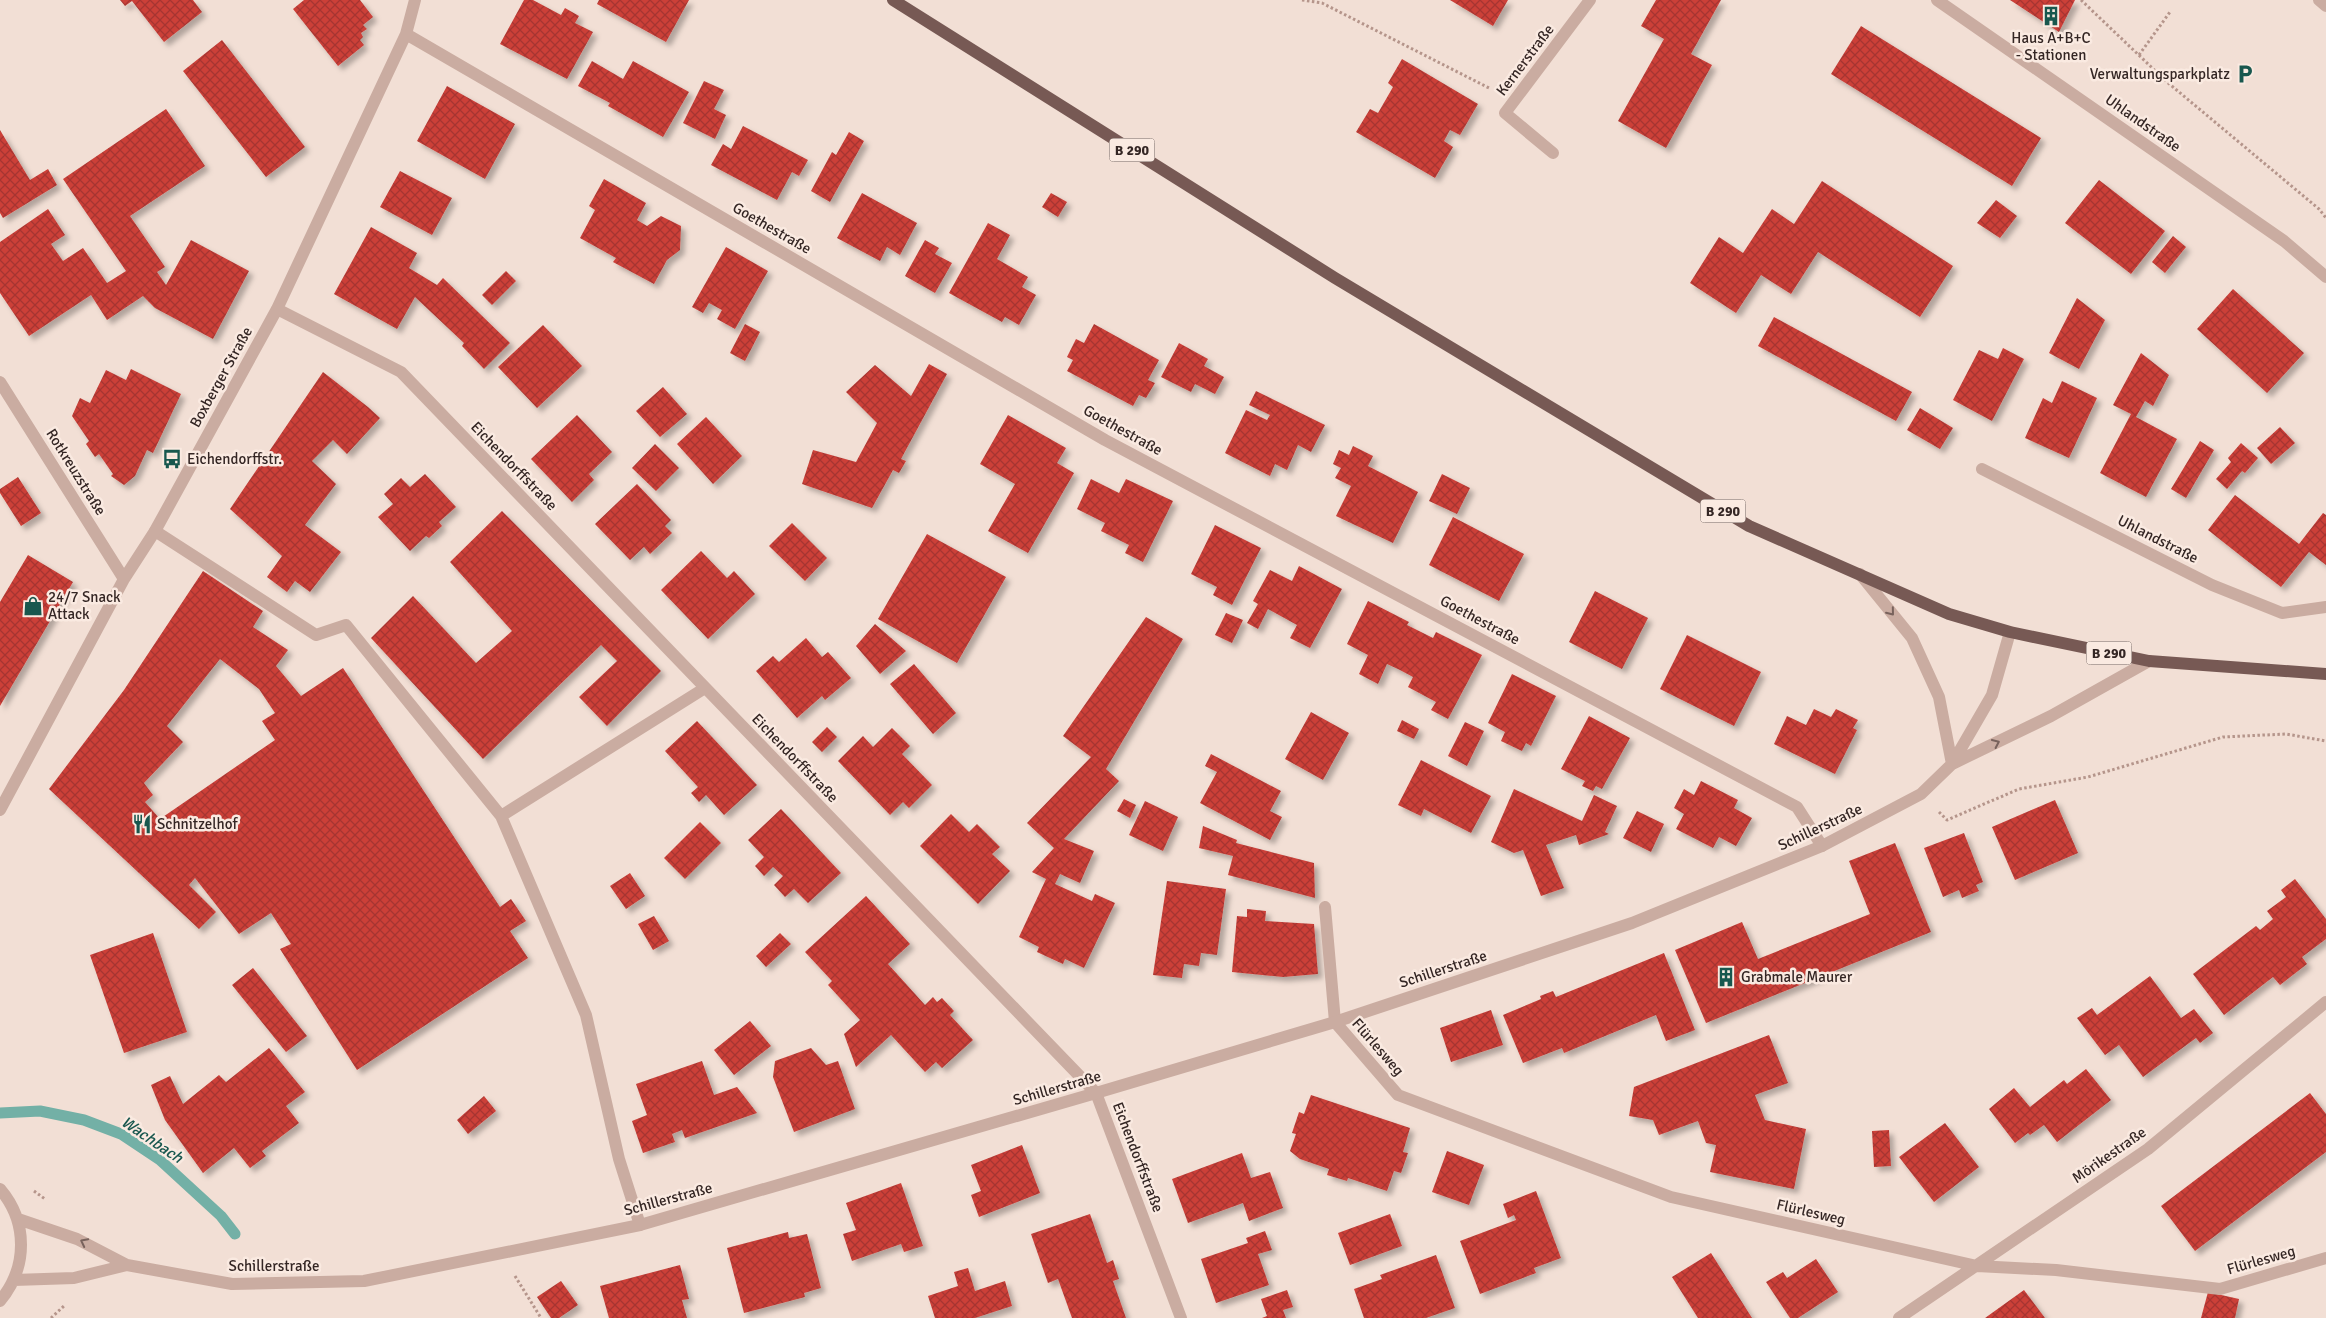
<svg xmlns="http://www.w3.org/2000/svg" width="2326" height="1318" font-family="Signika,sans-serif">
  <defs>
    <pattern id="building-cross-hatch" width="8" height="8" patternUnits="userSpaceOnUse" patternTransform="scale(1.25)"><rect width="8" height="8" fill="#cc3f39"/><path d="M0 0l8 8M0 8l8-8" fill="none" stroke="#a63530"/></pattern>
    <filter id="shadow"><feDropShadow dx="4.5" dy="4.5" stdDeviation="2.5" flood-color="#0004"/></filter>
  </defs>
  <rect width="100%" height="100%" fill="#f2dfd5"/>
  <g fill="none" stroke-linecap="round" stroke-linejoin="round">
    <path stroke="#73b0a6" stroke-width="11" d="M0 1113 40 1111 84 1120 121 1134 160 1160 221 1216 235 1234"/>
  </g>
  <path fill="url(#building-cross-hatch)" fill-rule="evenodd" filter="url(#shadow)" d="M120 0H193L202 12 164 42 132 1 125 6Z
    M304 0H360L373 17 363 25 367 29 361 33 363 37 360 40 364 45 338 66 293 9Z
    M524 0H533L561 15 565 8 579 16 575 23 593 32 567 79 500 44Z
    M599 0H689L666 42 597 4Z
    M1450 0H1508L1493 26Z
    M1656 0H1721L1691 54 1712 65 1666 148 1618 121 1664 39 1641 26Z
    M2010 0H2075L2059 32Z
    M1861 26 2041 138 2012 186 1831 74Z
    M222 40 305 147 266 177 183 71Z
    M1402 59 1478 104 1460 135 1450 130 1444 141 1453 147 1435 178 1356 132 1370 109 1378 113 1393 87 1388 83Z
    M592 61 623 79 633 61 689 92 663 137 608 106 610 103 578 86Z
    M704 81 724 90 714 109 726 115 715 139 683 123Z
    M447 86 515 124 485 179 417 141Z
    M166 109 205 166 130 216 165 267 157 272 166 285 191 240 249 271 213 339 155 308 143 296 107 320 91 295 29 336 0 293V242L48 209 65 235 51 244 63 261 83 248 107 283 126 271 63 179Z
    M743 126 808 160 799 176 792 172 777 200 711 165 723 144 731 149Z
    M0 130 30 180 48 169 57 185 3 218 0 213Z
    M849 132 864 141 830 202 811 191 832 152 836 155Z
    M400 171 452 198 432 235 380 207Z
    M604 179 646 203 637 220 647 226 661 216 681 226 680 250 667 260 654 284 613 262 616 258 580 238 595 210 589 206Z
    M2099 180 2165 231 2131 274 2065 223Z
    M1822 181 1953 266 1920 317 1818 252 1791 294 1761 275 1736 313 1690 283 1719 237 1743 253 1772 209 1794 224Z
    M862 193 917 223 900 255 887 247 880 261 837 238Z
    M1051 193 1067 202 1058 217 1042 207Z
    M1996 200 2017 216 2000 238 1977 223Z
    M988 223 1010 235 997 259 1028 277 1022 287 1036 295 1019 325 1005 317 1002 322 949 293Z
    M371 227 417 253 409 268 437 285 443 278 510 343 484 369 462 346 464 343 415 297 397 329 334 294Z
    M2173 236 2186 247 2165 273 2152 262Z
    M925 240 939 248 935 254 952 263 935 293 905 276Z
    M726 247 768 271 735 329 717 319 722 310 709 303 703 313 692 307Z
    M506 271 516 281 492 305 482 295Z
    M2233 289 2304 353 2267 393 2197 329Z
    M2077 298 2105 320 2079 369 2049 353Z
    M1774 317 1912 392 1896 421 1758 346Z
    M745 324 760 332 745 361 730 353Z
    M1094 324 1159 360 1148 380 1155 383 1146 398 1139 395 1133 406 1067 371 1073 360 1067 357 1076 339 1084 343Z
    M543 325 582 366 537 408 498 367Z
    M1179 343 1208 359 1204 366 1224 377 1215 394 1195 384 1191 392 1161 377Z
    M2003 348 2024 359 1992 421 1953 400 1979 350 1998 359Z
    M2141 353 2169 375 2153 406 2145 401 2136 417 2177 439 2146 497 2100 473 2131 414 2113 405Z
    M929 364 947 374 901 459 906 461 899 473 893 470 872 508 802 484 813 450 856 462 877 423 846 392 875 365 911 396Z
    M131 369 181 394 153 453 147 450 135 476 124 485 111 476 113 474 99 454 95 457 86 444 89 441 72 416 80 398 90 403 106 370 126 380Z
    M323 372 368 407 380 418 347 454 333 440 312 461 336 484 305 525 341 552 310 592 295 581 287 592 267 577 282 556 230 509Z
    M2062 381 2097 398 2069 458 2025 438 2043 398 2052 403Z
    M663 387 687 414 660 437 636 411Z
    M1256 391 1325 425 1311 452 1298 445 1287 470 1275 464 1270 476 1225 453 1246 410 1267 420 1270 415 1249 405Z
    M1920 408 1953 428 1940 449 1907 430Z
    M577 415 612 452 589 474 594 480 572 502 531 459Z
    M1008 415 1066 448 1057 463 1074 473 1028 553 988 531 1015 484 980 464Z
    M706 417 742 456 713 484 677 444Z
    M2280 427 2295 443 2271 464 2257 448Z
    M2200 441 2214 450 2186 498 2171 489Z
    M2241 443 2258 458 2245 473 2242 471 2227 489 2216 479 2231 462 2228 458Z
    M655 444 679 468 656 491 632 468Z
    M1353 446 1373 456 1368 466 1418 492 1393 543 1336 516 1351 486 1335 478 1341 468 1333 464 1339 450 1349 455Z
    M425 474 456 507 439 522 442 526 429 538 426 536 410 551 378 517 393 504 384 494 401 478 410 487Z
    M1442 474 1470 488 1457 514 1429 501Z
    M18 477 41 513 21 526 0 493V489Z
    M1091 479 1119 493 1126 479 1173 501 1143 562 1125 553 1129 545 1101 531 1105 523 1077 509Z
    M637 484 671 520 665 526 672 533 650 554 644 547 630 560 595 524Z
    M2235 495 2299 544 2323 513 2326 515V565L2309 552 2281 587 2246 560 2208 530Z
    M502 511 661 671 607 726 579 697 617 661 601 645 483 759 371 638 413 596 476 663 512 631 450 562Z
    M1453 517 1524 554 1499 601 1429 565Z
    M792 523 827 558 805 581 769 546Z
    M1215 525 1261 548 1232 605 1213 595 1217 587 1191 574Z
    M927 534 1006 577 957 663 878 619Z
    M701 551 727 578 734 571 755 594 708 639 661 590Z
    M28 555 73 582 0 706V602Z
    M1299 566 1342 589 1310 648 1290 638 1297 625 1268 609 1258 629 1247 623 1258 604 1253 601 1270 570 1292 581Z
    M203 571 263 611 253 627 288 650 276 666 301 696 343 668 500 907 511 899 526 921 510 931 528 958 357 1070 280 949 291 944 271 913 239 934 195 878 189 885 216 912 199 929 49 789 124 690ZM220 659 259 689 275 713 262 721 275 740 160 819 145 802 153 795 144 783 183 742 167 726Z
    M1595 591 1648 618 1622 669 1569 642Z
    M1368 601 1409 622 1407 625 1433 638 1436 632 1482 655 1448 719 1431 710 1436 702 1408 687 1413 677 1400 670 1387 664 1378 684 1359 674 1368 655 1347 644Z
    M1226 613 1243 620 1232 643 1215 635Z
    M1146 617 1183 639 1106 769 1119 781 1064 839 1094 851 1080 883 1060 874 1055 884 1092 901 1095 894 1115 903 1084 968 1065 959 1063 964 1037 952 1039 947 1019 937 1046 879 1032 872 1054 848 1027 823 1091 757 1063 736Z
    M875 624 906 651 880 674 856 646Z
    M1687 635 1761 672 1734 726 1660 689Z
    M806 638 822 657 828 652 851 678 825 700 822 696 797 718 756 671 773 656 779 662Z
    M914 664 956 713 933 734 890 684Z
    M1512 674 1556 696 1531 746 1526 743 1522 751 1501 741 1505 732 1488 723Z
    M1814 709 1831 717 1836 709 1858 720 1853 728 1857 730 1835 774 1774 744 1787 716 1806 725Z
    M1311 712 1349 733 1323 780 1285 759Z
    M1589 716 1630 738 1602 789 1596 786 1593 791 1582 786 1585 781 1561 769Z
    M1402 720 1419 729 1414 739 1397 731Z
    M697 721 757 785 724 815 706 795 699 802 691 793 698 787 665 751Z
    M1465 722 1484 731 1467 766 1448 756Z
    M827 727 837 737 822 752 812 742Z
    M892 728 910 746 902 754 932 785 909 808 903 802 890 815 838 761 863 736 873 747Z
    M1211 754 1281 791 1270 811 1282 817 1270 840 1200 803 1217 772 1205 766Z
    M1421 760 1491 796 1471 833 1424 809 1421 816 1398 805Z
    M1701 781 1738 800 1734 808 1752 818 1736 846 1719 837 1713 848 1676 829 1684 814 1674 808 1684 789 1694 795Z
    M1514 789 1582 821 1594 795 1617 806 1605 832 1609 834 1579 845 1576 835 1546 845 1564 888 1541 896 1523 850 1514 853 1491 842Z
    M1124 799 1136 805 1130 818 1117 811Z
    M2055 800 2078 853 2015 880 1992 827Z
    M1145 801 1178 817 1163 851 1129 835Z
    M781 809 841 873 808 903 794 889 785 897 774 885 783 876 773 867 764 876 755 866 764 857 748 840Z
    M1637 811 1664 824 1651 852 1623 838Z
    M951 814 969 832 977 824 1000 847 992 854 1010 871 978 904 920 846Z
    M700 822 721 843 685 879 664 858Z
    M1203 826 1237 840 1236 843 1314 863 1315 898 1228 875 1233 856 1199 848Z
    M1964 833 1983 882 1976 885 1979 891 1962 898 1959 890 1943 897 1924 848Z
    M1895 843 1931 932 1706 1023 1675 950 1742 922 1758 959 1870 914 1849 861Z
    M630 873 645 896 626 909 610 886Z
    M2295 879 2326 919V939L2302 957 2307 964 2280 985 2273 977 2224 1015 2193 974 2256 926 2260 930 2273 919 2267 911 2286 897 2281 890Z
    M1167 881 1226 889 1217 955 1201 953 1199 966 1184 964 1182 978 1153 975Z
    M866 896 910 944 888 964 925 1005 933 997 937 1002 942 998 954 1011 950 1015 973 1040 942 1068 936 1062 925 1072 891 1035 856 1067 844 1034 860 1020 828 985 832 981 805 952Z
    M1247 909 1266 911 1265 921 1314 924 1318 974 1283 977 1232 972 1237 916 1247 917Z
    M654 916 669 941 653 950 638 924Z
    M153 933 187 1032 124 1053 90 955Z
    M780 933 791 944 766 967 756 956Z
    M1664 953 1695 1030 1666 1041 1656 1015 1564 1053 1562 1048 1523 1063 1503 1015 1541 999 1540 996 1553 991 1556 997Z
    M253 968 307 1036 286 1052 232 985Z
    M2150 976 2181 1018 2194 1009 2213 1033 2200 1043 2196 1038 2143 1077 2119 1045 2105 1055 2077 1018 2092 1008 2097 1015Z
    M1491 1010 1503 1045 1451 1062 1440 1028Z
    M750 1021 771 1046 734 1075 714 1050Z
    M1769 1035 1788 1083 1755 1095 1765 1120 1806 1129 1794 1189 1710 1172 1716 1145 1706 1143 1698 1121 1659 1135 1653 1120 1629 1116 1634 1087Z
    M269 1048 305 1092 286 1106 299 1123 262 1151 266 1156 250 1168 234 1148 203 1173 165 1120 151 1085 170 1076 183 1104 219 1075 226 1082Z
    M811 1048 826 1065 838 1061 855 1109 794 1132 773 1077 775 1061Z
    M702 1061 714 1095 737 1087 757 1113 685 1138 682 1130 672 1134 675 1142 643 1153 632 1121 647 1115 636 1084Z
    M2086 1069 2111 1100 2057 1142 2044 1125 2030 1135 2028 1133 2015 1143 1989 1109 2014 1088 2030 1107 2064 1080 2067 1084Z
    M2310 1093 2326 1114V1152L2195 1251 2161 1206Z
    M1311 1095 1410 1128 1403 1152 1408 1153 1401 1173 1394 1171 1387 1191 1348 1178 1347 1181 1327 1175 1329 1169 1300 1159 1290 1151 1296 1134 1292 1133 1299 1112 1304 1114Z
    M484 1096 496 1111 468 1134 457 1120Z
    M1945 1123 1979 1167 1934 1202 1899 1157Z
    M1889 1130 1891 1166 1874 1167 1872 1131Z
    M1022 1145 1040 1193 979 1217 971 1195 981 1191 971 1165Z
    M1447 1151 1484 1165 1469 1205 1432 1192Z
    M1242 1153 1251 1178 1270 1172 1283 1208 1249 1221 1243 1203 1188 1223 1172 1179Z
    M901 1183 923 1246 904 1252 901 1244 852 1261 843 1234 856 1230 846 1203Z
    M1536 1191 1561 1258 1534 1268 1536 1273 1480 1294 1460 1241 1516 1220 1514 1215 1508 1218 1503 1204Z
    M1090 1214 1107 1263 1113 1260 1119 1279 1113 1281 1126 1318H1072L1058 1279 1048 1283 1031 1234Z
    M1390 1214 1402 1246 1350 1265 1338 1233Z
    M1265 1231 1272 1250 1258 1254 1269 1285 1216 1303 1201 1259 1248 1243 1246 1238Z
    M788 1232 789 1238 807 1234 821 1288 804 1293 805 1297 744 1313 727 1248Z
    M1711 1253 1752 1318H1698L1672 1277Z
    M1436 1255 1455 1308 1426 1318H1364L1354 1289 1382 1279 1380 1275Z
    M1816 1259 1838 1292 1798 1318H1790L1766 1282 1783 1272 1787 1278Z
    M680 1265 689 1299 682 1300 687 1318H609L600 1286Z
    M968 1268 975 1291 1005 1281 1012 1306 975 1318H935L928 1296 958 1286 954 1272Z
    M561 1281 578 1305 559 1318H551L537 1297Z
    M1287 1290 1293 1307 1283 1310 1286 1318H1262L1267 1316 1261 1299Z
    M2024 1290 2045 1318H1985Z
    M2208 1292 2239 1299 2235 1318H2201Z"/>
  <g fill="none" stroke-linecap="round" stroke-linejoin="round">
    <path stroke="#b5958b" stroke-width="3" stroke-dasharray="2.5 2.5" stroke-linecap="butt" d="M1302 0 1322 3 1491 89
      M2081 0 2167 82 2319 209 2326 218
      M2139 55 2170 12
      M1939 812 1947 820 2019 789 2088 777 2223 737 2286 734 2326 741
      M34 1191 45 1199
      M515 1276 541 1318
      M51 1318 65 1305"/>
    <path stroke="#caaca1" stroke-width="12" d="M2319 0 2326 6
      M155 531 316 635 346 625 501 816 586 1015 619 1159 640 1225
      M501 816 705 688
      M1325 907 1335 1022"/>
    <path stroke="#caaca1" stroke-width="12" d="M1937 0 2284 241 2326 277
      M406 34 1105 440 1797 807 1822 846
      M1553 153 1505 113 1590 0
      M277 309 401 372 1096 1093 1181 1318
      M0 382 124 579
      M1982 469 2212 585 2282 613 2326 607
      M0 810 124 579 155 531 277 309 406 34 415 0
      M1335 1022 1398 1095 1671 1197 1977 1266 2056 1270 2220 1289 2326 1258
      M1899 1318 2148 1149 2326 1002"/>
    <path stroke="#caaca1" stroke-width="12" d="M1860 574 1912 638 1939 697 1952 764
      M1952 764 2051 716 2149 661
      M0 1189C28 1222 28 1267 0 1301
      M18 1219 77 1239 127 1265 232 1284 364 1281 640 1225 1096 1093 1335 1022 1632 923 1822 846 1921 794 1952 764 1992 695 2010 632
      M14 1280 74 1278 127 1265"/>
    <path stroke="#775954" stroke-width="12" d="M893 0 1335 278 1749 526 1949 614 2010 632 2149 661 2326 674"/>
  </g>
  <defs><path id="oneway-chevron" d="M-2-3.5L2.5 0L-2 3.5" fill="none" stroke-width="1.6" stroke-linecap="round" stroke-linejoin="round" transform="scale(1.25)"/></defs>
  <g stroke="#78625c">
    <use href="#oneway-chevron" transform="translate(1891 612) rotate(51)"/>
    <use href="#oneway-chevron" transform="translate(1996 743) rotate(-25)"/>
    <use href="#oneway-chevron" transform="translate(84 1242) rotate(-153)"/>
  </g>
  <defs>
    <symbol id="building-bare" viewBox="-9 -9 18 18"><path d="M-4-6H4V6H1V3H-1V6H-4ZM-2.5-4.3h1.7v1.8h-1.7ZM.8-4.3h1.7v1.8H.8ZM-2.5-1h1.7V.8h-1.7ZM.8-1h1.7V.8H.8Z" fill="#18574e" stroke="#faeae1" stroke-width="2.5" paint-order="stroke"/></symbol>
    <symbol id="parking-bare" viewBox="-9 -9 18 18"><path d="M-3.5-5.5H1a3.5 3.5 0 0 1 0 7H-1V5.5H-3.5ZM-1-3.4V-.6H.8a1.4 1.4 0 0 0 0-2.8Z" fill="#18574e" stroke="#faeae1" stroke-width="2.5" paint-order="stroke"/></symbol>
    <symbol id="bus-bare" viewBox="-9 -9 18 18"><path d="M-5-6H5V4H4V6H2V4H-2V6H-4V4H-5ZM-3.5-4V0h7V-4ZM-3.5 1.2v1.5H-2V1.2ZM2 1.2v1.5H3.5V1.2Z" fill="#18574e" stroke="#faeae1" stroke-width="2.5" paint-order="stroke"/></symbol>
    <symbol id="shop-bare" viewBox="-9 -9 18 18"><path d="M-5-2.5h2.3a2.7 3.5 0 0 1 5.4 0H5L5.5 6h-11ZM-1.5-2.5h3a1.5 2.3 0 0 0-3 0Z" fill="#18574e" stroke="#faeae1" stroke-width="2.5" paint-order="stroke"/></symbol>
    <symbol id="restaurant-bare" viewBox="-9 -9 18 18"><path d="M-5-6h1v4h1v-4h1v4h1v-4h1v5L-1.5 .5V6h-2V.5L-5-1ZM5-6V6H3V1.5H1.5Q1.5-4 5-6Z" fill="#18574e" stroke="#faeae1" stroke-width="2.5" paint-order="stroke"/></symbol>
  </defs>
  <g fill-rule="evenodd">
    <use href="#building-bare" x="2037" y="2" width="28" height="28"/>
    <use href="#parking-bare" x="2231" y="60" width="28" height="28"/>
    <use href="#bus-bare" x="158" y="445" width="28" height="28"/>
    <use href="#shop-bare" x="19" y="592" width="28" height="28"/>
    <use href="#restaurant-bare" x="128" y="810" width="28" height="28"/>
    <use href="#building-bare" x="1712" y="963" width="28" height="28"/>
  </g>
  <g text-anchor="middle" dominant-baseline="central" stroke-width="5" stroke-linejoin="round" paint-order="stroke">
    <g fill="#faeae1" stroke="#6f615d" stroke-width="1">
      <rect x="1109.5" y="138.5" width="45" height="23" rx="4"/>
      <rect x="1700.5" y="499.5" width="45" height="23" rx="4"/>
      <rect x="2086.5" y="641.5" width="45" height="23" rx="4"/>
    </g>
    <g font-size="14" font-weight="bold" fill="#342624">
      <text x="1132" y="150">B 290</text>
      <text x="1723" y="511">B 290</text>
      <text x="2109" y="653">B 290</text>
    </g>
    <g font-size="15" fill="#342624" stroke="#faeae1" text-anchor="start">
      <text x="2051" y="38" text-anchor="middle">Haus A+B+C<tspan x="2051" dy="17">- Stationen</tspan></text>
      <text x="2230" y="74" text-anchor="end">Verwaltungsparkplatz</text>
      <text x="187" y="459">Eichendorffstr.</text>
      <text x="48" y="597">24/7 Snack<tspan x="48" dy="17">Attack</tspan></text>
      <text x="157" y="824">Schnitzelhof</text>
      <text x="1741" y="977">Grabmale Maurer</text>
    </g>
    <g font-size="15" fill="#342624" stroke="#faeae1">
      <text transform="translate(1525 60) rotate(-53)">Kernerstraße</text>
      <text transform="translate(2143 123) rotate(35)">Uhlandstraße</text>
      <text transform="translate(772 228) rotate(30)">Goethestraße</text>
      <text transform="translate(221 377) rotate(-61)">Boxberger Straße</text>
      <text transform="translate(1123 430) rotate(29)">Goethestraße</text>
      <text transform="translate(514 466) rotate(46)">Eichendorffstraße</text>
      <text transform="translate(76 472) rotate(58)">Rotkreuzstraße</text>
      <text transform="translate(2158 539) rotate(27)">Uhlandstraße</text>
      <text transform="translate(1480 620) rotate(28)">Goethestraße</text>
      <text transform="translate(795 758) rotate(46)">Eichendorffstraße</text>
      <text transform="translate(1820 827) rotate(-25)">Schillerstraße</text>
      <text transform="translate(1443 969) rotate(-18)">Schillerstraße</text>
      <text transform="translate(1378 1047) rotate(49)">Flürlesweg</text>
      <text transform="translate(1057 1088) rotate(-16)">Schillerstraße</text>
      <text transform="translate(2109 1155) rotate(-35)">Mörikestraße</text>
      <text transform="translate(1138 1157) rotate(69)">Eichendorffstraße</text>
      <text transform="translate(668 1199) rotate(-15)">Schillerstraße</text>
      <text transform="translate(1811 1212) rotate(13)">Flürlesweg</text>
      <text transform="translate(2261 1260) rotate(-16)">Flürlesweg</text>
      <text x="274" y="1266">Schillerstraße</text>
    </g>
    <g font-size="16" font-style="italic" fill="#18574e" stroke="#faeae1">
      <text transform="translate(152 1140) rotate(34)">Wachbach</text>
    </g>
  </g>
</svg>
